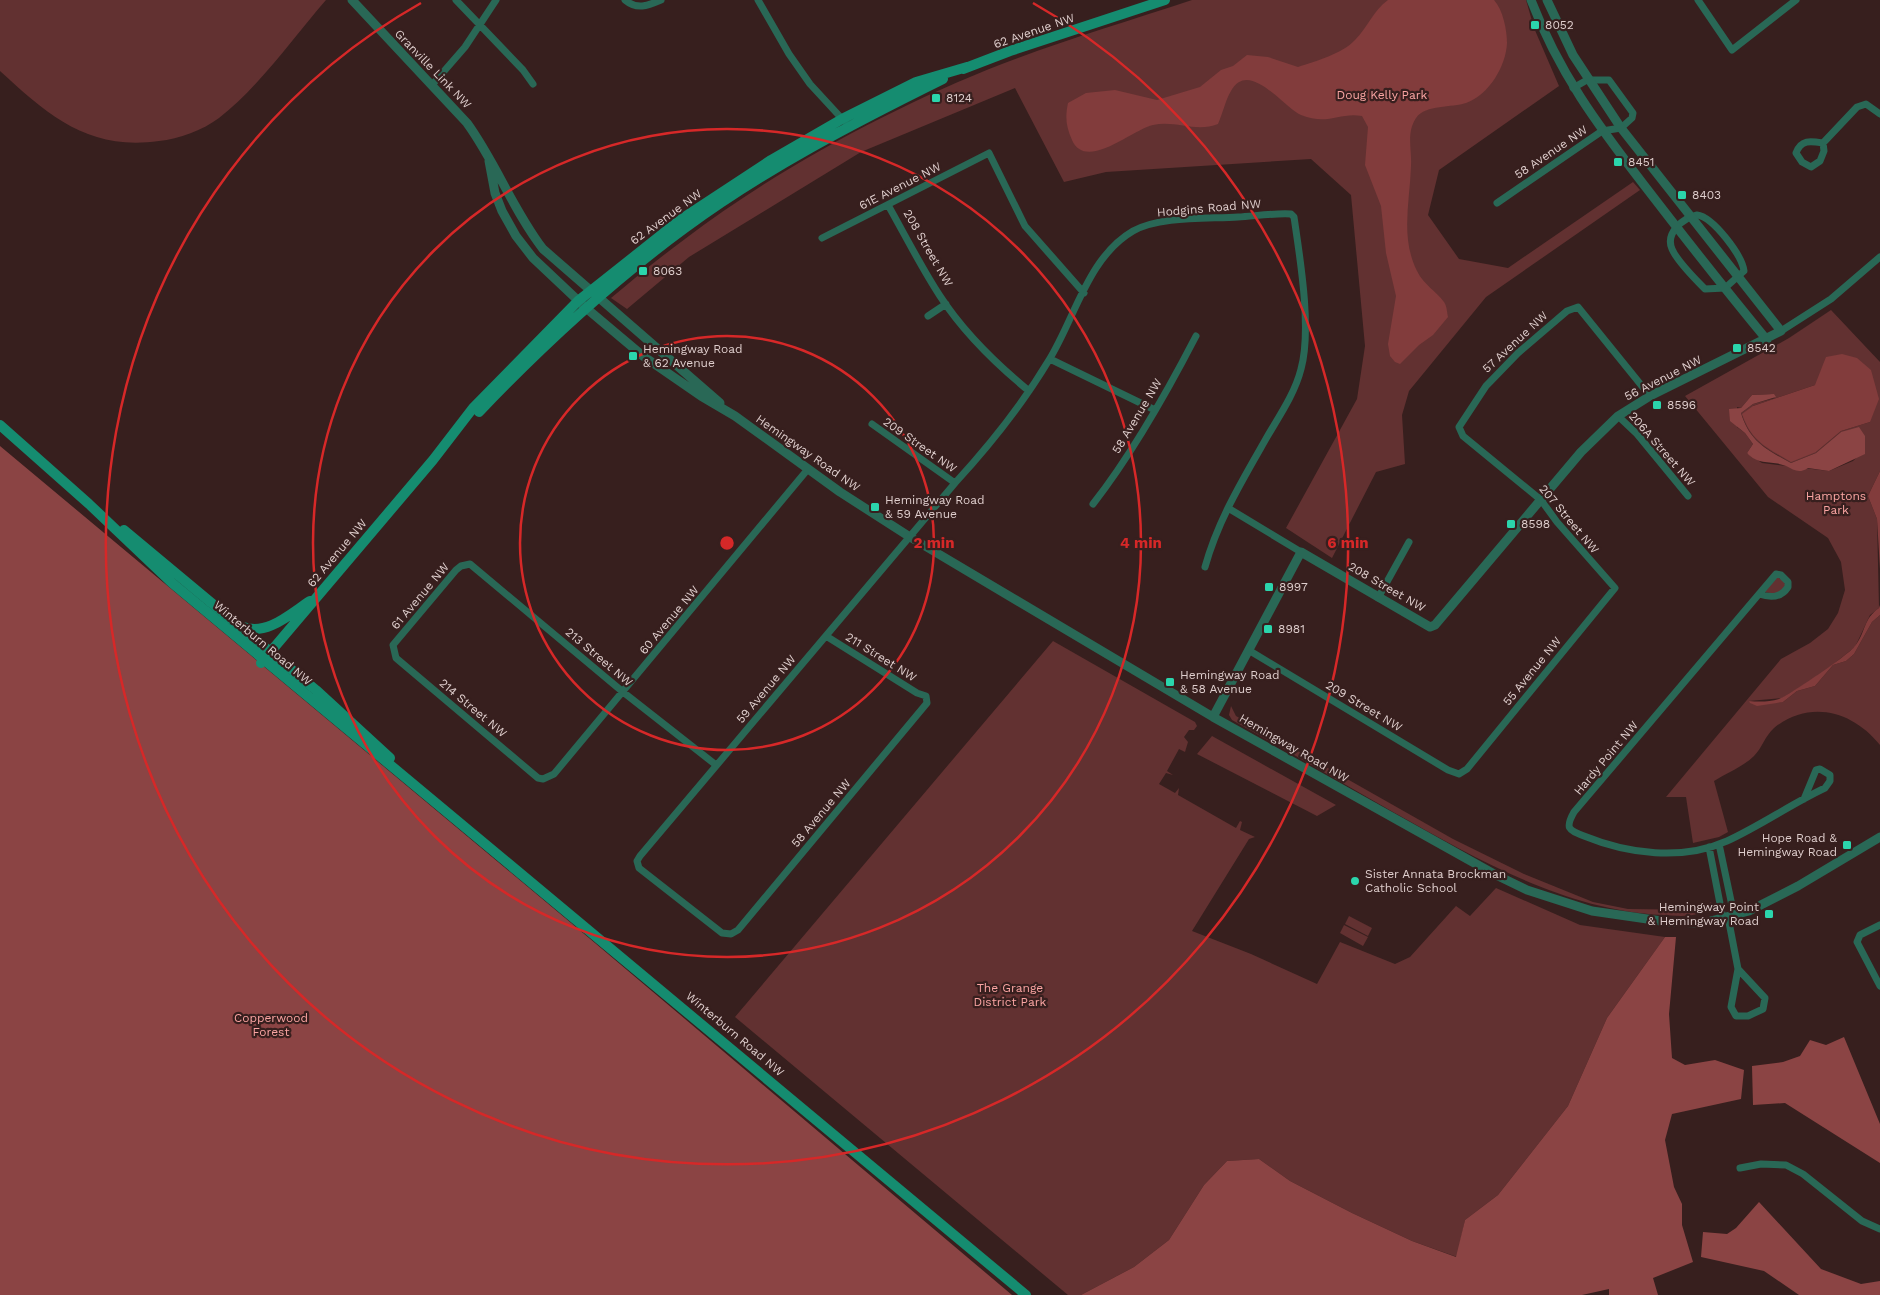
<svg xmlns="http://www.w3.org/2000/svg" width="1880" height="1295" font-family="'Work Sans',sans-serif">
  <rect width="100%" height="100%" fill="#371f1e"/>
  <path fill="#623131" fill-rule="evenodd" d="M0 0H326C294 37 257 89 219 118 203 130 179 139 159 141 89 151 49 116 0 71Z
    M1192 0H1526L1534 28 1559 86 1439 170 1428 215 1459 259 1508 268 1633 182 1640 190 1486 297 1409 391 1402 415 1405 464 1376 472 1332 558 1286 528 1357 399 1365 346 1351 195 1311 159 1106 172 1064 182 1015 88 861 152 689 257 627 309 611 298C635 278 659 258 685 239 775 170 896 105 1002 64 1064 40 1129 21 1192 0Z
    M1831 310 1880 362V471L1868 496 1877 519 1879 608 1870 615 1855 647 1817 677 1782 698 1749 701 1753 704 1783 702 1797 691 1815 686 1833 665 1846 661 1854 654 1872 622 1880 615V745C1853 711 1810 699 1774 728 1765 736 1762 748 1754 756 1744 766 1727 773 1714 781L1728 832 1719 837 1693 843 1686 797H1666L1781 659 1810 643 1828 629 1838 613 1845 590 1841 562 1828 538 1768 497 1685 396 1789 338ZM1815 385 1870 422 1841 431 1816 452 1753 406ZM1770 394 1775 398 1753 404 1741 413C1751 443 1766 448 1791 463L1816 453 1841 432 1858 456 1853 461 1829 471 1762 463 1747 453 1753 444 1745 433 1737 427V407L1741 408 1752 395Z
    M1777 577 1784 581 1786 587 1776 594 1764 592Z
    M1053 641 1195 722 1197 726 1194 730H1189L1184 737 1188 742 1185 752 1179 749 1167 771 1173 775 1166 773 1159 784 1175 793 1179 788 1178 795 1236 828 1240 821 1242 822 1240 830 1255 837 1249 839 1192 931 1251 954 1317 984 1340 942 1395 964 1410 957 1456 906 1470 916 1496 888 1580 925 1665 937 1607 1018 1568 1106 1498 1195 1465 1220 1457 1257 1412 1241 1352 1213 1290 1181 1259 1159 1227 1161 1204 1185 1169 1240 1134 1267 1081 1295H1068L735 1017Z
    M1231 706 1236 716 1453 839 1524 874 1593 902 1628 909 1703 910 1711 902 1712 905C1700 919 1679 916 1662 915 1564 910 1477 859 1393 812 1339 781 1286 750 1232 720L1229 715Z
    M1212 736 1336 805 1317 816 1197 754Z
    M1349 916 1372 928 1368 936 1345 924Z
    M1344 925 1368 937 1363 946 1340 933Z"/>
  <path fill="#8b4444" d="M1774 394 1776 397 1753 404 1741 413C1750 442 1766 449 1791 463L1816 453 1841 432 1859 427 1865 436V454L1829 471 1808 468C1799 474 1794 470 1786 466 1772 460 1759 466 1747 453L1753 444 1745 433 1730 421 1729 409 1741 408 1752 395Z
    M0 446 595 943 1012 1295H0Z
    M1665 937H1676L1669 1014 1672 1058 1685 1065 1715 1060 1744 1070 1741 1099 1672 1114 1665 1140 1674 1187 1682 1204V1225L1693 1262 1653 1278 1658 1295H1609V1289L1582 1295H1081L1134 1267 1169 1240 1204 1185 1227 1161 1259 1159 1290 1181 1352 1213 1412 1241 1456 1257 1465 1220 1498 1195 1568 1106 1607 1018Z
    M1844 1037 1880 1124V1163L1785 1103 1753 1105 1752 1066 1783 1062 1800 1056 1810 1040 1826 1045Z
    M1759 1202 1821 1269 1861 1284 1880 1281V1295H1799L1764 1271 1701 1257 1703 1232 1727 1234 1736 1228Z"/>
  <path fill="#823c3c" d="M1388 0H1494C1503 10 1507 30 1507 43 1506 66 1489 95 1466 103 1452 108 1426 104 1416 118 1406 133 1412 150 1411 166 1410 201 1400 237 1417 271 1424 285 1436 291 1444 302 1447 306 1447 313 1448 317L1433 335 1419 345 1400 364 1395 362 1390 356 1388 344 1396 296 1386 253 1381 206 1365 165 1368 127 1362 116C1339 112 1328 126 1301 115 1285 109 1249 58 1231 91 1225 101 1223 113 1218 124 1196 133 1176 120 1153 125 1133 129 1086 172 1072 140 1066 127 1065 117 1068 103L1086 93 1115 90 1157 100 1200 87 1221 70 1233 66 1247 55 1268 57 1298 67C1316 61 1342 54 1355 40 1368 27 1373 11 1388 0Z
    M1842 354 1857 358 1871 370 1879 399 1870 422 1841 431 1816 452 1791 462C1766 447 1752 442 1742 414L1753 406 1815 385 1826 357Z
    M1880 471V569L1877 519 1868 496Z
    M1880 605V615L1872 622 1854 654 1846 661 1833 665 1815 686 1797 691 1783 702 1757 706 1750 703 1749 701C1759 702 1769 702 1779 699 1788 696 1850 654 1855 646 1866 632 1863 619 1879 608Z"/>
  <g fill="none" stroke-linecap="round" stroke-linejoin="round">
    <path stroke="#296856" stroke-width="7" d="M456 0 523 70 533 84
      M625 0C637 10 647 6 661 0
      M758 0 789 54 810 84 845 122
      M1698 0 1732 50 1796 0
      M432 85 465 47 496 0
      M1823 143 1824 151 1820 161 1811 167 1802 162 1796 153C1801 139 1811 141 1823 143L1857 107 1866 104 1880 114
      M1497 203 1602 131 1621 128 1632 118 1633 113 1609 80H1587L1573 88
      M888 205C905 235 921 267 940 296 964 333 995 363 1029 391
      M1697 215C1713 217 1742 255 1744 271L1725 288 1705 289C1695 279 1677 261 1672 249 1665 233 1683 218 1697 215Z
      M822 238 989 153 1025 226 1084 293
      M928 316 946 304
      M1781 331 1831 299 1880 257
      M1050 359 1155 410
      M1618 416 1637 434 1688 496
      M872 424 955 483
      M1093 504C1133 453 1166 394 1196 336
      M1228 508 1301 552
      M1759 594 1776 574 1781 575 1788 582V587C1781 598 1771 598 1759 594L1574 812C1565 828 1568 830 1584 836 1628 854 1682 861 1727 841 1760 826 1791 804 1825 788L1830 781V775L1820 769 1816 770 1804 799
      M1378 598 1409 542
      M826 636 917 693 926 696 927 703 738 930 731 934 722 933 639 868 637 861 640 856 955 483C990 445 1022 405 1049 360 1075 318 1088 257 1133 231 1159 216 1208 219 1238 217 1255 216 1274 213 1291 214L1294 217C1300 258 1312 329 1301 369 1295 393 1280 415 1267 437 1243 479 1218 520 1205 567
      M1250 651 1448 770 1459 774 1467 769 1615 588 1557 522 1541 500 1463 436 1459 427 1486 386 1518 353 1567 311 1578 307 1650 396
      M716 765 623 692 470 564 461 566 456 570 393 645 396 658 538 778 543 779 554 774 808 469
      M1719 844 1734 915
      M1709 847 1723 919
      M1728 917 1738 969 1731 1007 1736 1016H1748L1763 1009 1765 998 1738 969
      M1880 925 1860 935 1857 942 1880 986
      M1740 1168 1761 1164 1786 1165 1803 1174 1862 1221 1880 1229"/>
    <path stroke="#296856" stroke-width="9" d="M352 0 467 123C496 163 513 210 543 249L720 403
      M1531 0C1559 73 1597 124 1644 185 1684 237 1725 289 1767 340
      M489 161 495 193 502 211 516 236 533 258 586 308 643 356 701 396 735 416 840 492 910 537 1213 717 1494 874 1527 890 1592 911 1668 922 1703 923 1749 911 1798 886 1880 837
      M1213 717 1301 552 1430 627 1435 625 1581 452 1618 416 1650 396 1781 331 1621 128 1573 55 1547 0"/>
    <path stroke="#158c70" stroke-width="10" d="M963 69 1010 51 1165 0
      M479 412C543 345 610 283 685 228 765 169 854 123 943 79
      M0 425 89 504 172 583 1026 1295
      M124 530 316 690 390 758
      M243 627C267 636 290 614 310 601
      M261 663 433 460 473 408 578 301 680 220 771 160 842 119 916 82 967 67"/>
  </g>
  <g fill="none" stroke="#d62828" stroke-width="2.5">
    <circle cx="727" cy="543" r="207"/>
    <circle cx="727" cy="543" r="414"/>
    <path d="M1033 3A621 621 0 1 1 421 3"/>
  </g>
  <g fill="#2bd5ac" stroke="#371f1e" stroke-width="2">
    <rect x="1530" y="20" width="10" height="10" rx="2.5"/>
    <rect x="931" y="93" width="10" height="10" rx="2.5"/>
    <rect x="1613" y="157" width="10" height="10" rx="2.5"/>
    <rect x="1677" y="190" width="10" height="10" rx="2.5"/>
    <rect x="638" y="266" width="10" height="10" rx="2.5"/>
    <rect x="1732" y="343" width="10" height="10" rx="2.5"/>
    <rect x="628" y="351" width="10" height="10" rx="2.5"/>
    <rect x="1652" y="400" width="10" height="10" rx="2.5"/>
    <rect x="870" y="502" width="10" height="10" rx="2.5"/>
    <rect x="1506" y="519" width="10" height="10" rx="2.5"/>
    <rect x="1264" y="582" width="10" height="10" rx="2.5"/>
    <rect x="1263" y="624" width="10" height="10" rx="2.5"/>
    <rect x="1165" y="677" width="10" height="10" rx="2.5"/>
    <rect x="1842" y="840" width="10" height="10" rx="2.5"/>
    <circle cx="1355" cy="881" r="5"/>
    <rect x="1764" y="909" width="10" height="10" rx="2.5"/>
  </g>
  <g text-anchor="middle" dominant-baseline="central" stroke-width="4.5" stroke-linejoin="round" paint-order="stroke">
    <g font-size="12" fill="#dfcecd" stroke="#371f1e" text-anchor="start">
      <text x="1545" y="25">8052</text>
      <text x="946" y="98">8124</text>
      <text x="1628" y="162">8451</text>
      <text x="1692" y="195">8403</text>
      <text x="653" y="271">8063</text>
      <text x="1747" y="348">8542</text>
      <text x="643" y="349">Hemingway Road<tspan x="643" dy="14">&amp; 62 Avenue</tspan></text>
      <text x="1667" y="405">8596</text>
      <text x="885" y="500">Hemingway Road<tspan x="885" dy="14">&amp; 59 Avenue</tspan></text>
      <text x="1521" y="524">8598</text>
      <text x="1279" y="587">8997</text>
      <text x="1278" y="629">8981</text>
      <text x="1180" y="675">Hemingway Road<tspan x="1180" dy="14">&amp; 58 Avenue</tspan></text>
      <text x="1837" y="838" text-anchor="end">Hope Road &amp;<tspan x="1837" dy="14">Hemingway Road</tspan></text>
      <text x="1365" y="874">Sister Annata Brockman<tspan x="1365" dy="14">Catholic School</tspan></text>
      <text x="1759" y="907" text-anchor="end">Hemingway Point<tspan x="1759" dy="14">&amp; Hemingway Road</tspan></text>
    </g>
    <g font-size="12" fill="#dfcecd" stroke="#371f1e">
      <text transform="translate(1034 31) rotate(-19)">62 Avenue NW</text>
      <text transform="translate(433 69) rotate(46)">Granville Link NW</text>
      <text transform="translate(1551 152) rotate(-34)">58 Avenue NW</text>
      <text transform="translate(900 186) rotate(-27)">61E Avenue NW</text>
      <text transform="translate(1209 208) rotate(-5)">Hodgins Road NW</text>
      <text transform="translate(666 217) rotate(-36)">62 Avenue NW</text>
      <text transform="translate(928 248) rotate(60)">208 Street NW</text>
      <text transform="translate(1515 342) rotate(-43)">57 Avenue NW</text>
      <text transform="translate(1663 378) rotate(-27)">56 Avenue NW</text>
      <text transform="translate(1137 416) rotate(-59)">58 Avenue NW</text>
      <text transform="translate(920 445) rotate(35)">209 Street NW</text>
      <text transform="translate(1662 449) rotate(49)">206A Street NW</text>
      <text transform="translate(808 453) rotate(35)">Hemingway Road NW</text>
      <text transform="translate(1569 519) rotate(50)">207 Street NW</text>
      <text transform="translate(337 553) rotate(-50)">62 Avenue NW</text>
      <text transform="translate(1387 587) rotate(30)">208 Street NW</text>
      <text transform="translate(420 596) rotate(-50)">61 Avenue NW</text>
      <text transform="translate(669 620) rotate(-50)">60 Avenue NW</text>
      <text transform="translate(263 643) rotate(40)">Winterburn Road NW</text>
      <text transform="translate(599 657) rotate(40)">213 Street NW</text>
      <text transform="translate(881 657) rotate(32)">211 Street NW</text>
      <text transform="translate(1532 671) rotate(-51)">55 Avenue NW</text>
      <text transform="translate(766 689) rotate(-50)">59 Avenue NW</text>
      <text transform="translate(1364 706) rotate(31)">209 Street NW</text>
      <text transform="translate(473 708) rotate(40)">214 Street NW</text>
      <text transform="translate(1294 748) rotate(30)">Hemingway Road NW</text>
      <text transform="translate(1606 758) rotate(-50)">Hardy Point NW</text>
      <text transform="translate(821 813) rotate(-50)">58 Avenue NW</text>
      <text transform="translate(735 1034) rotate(40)">Winterburn Road NW</text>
    </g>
    <g font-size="12" fill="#fba5a3" stroke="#371f1e">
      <text x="1382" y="95">Doug Kelly Park</text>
      <text x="1836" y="496">Hamptons<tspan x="1836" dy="14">Park</tspan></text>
      <text x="1010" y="988">The Grange<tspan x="1010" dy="14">District Park</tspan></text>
      <text x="271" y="1018">Copperwood<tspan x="271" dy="14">Forest</tspan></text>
    </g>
  </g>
  <circle cx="727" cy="543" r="8" fill="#d62828" stroke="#371f1e" stroke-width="2.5"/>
  <g font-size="15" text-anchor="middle" font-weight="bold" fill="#d62828" stroke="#371f1e" stroke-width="4.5" stroke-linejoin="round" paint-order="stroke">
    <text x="934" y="548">2 min</text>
    <text x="1141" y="548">4 min</text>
    <text x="1348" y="548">6 min</text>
  </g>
</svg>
